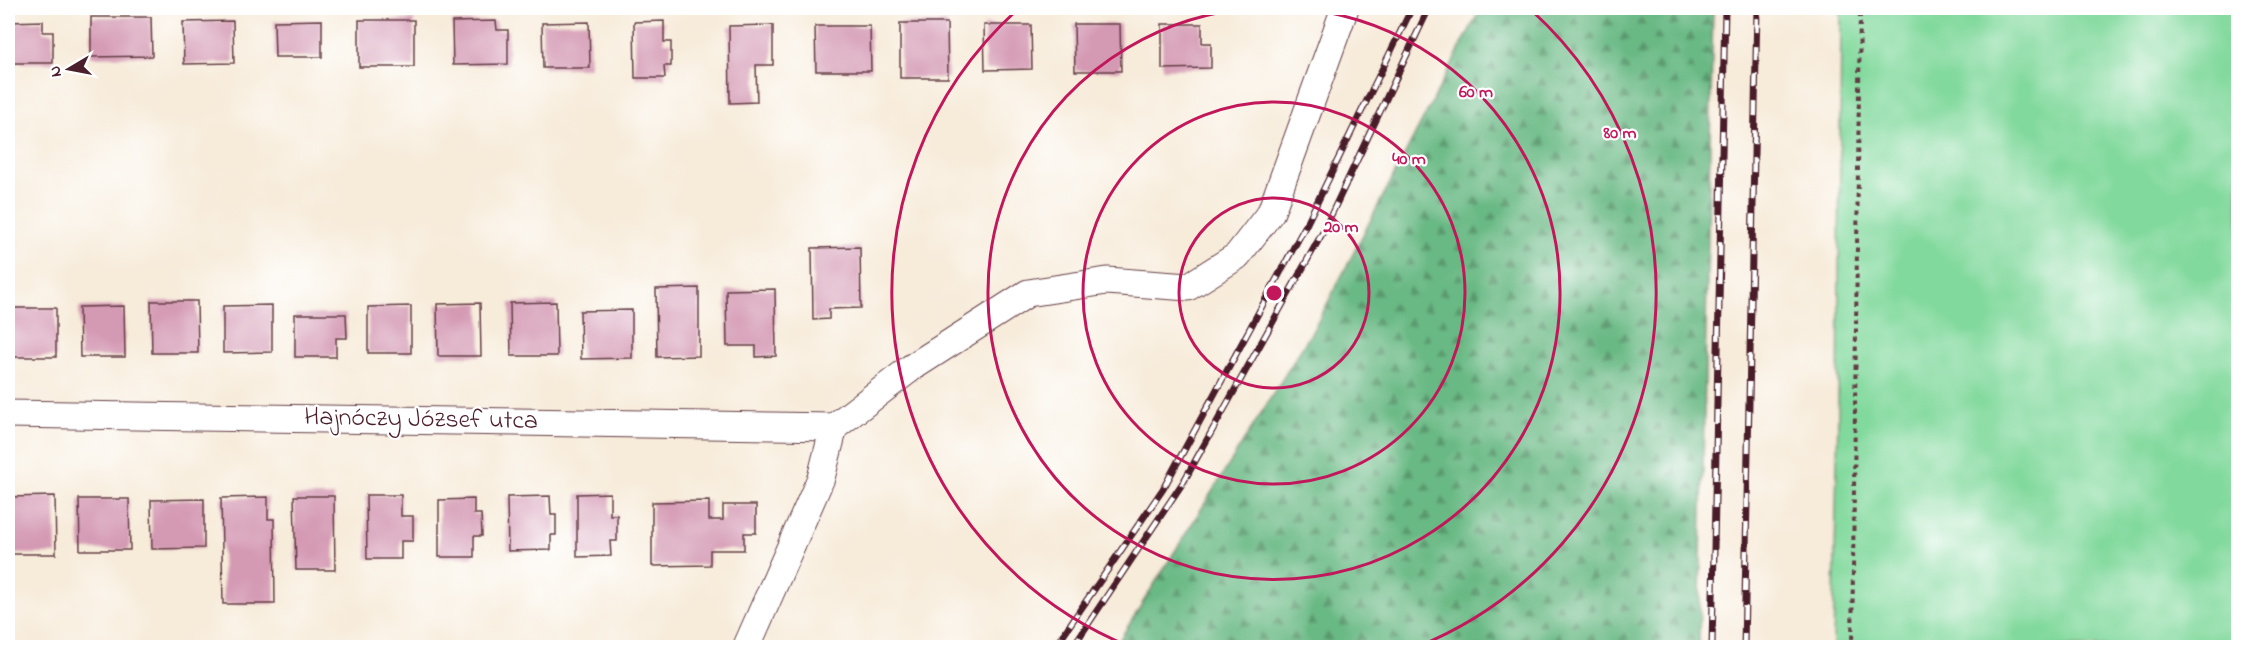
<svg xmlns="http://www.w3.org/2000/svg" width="2246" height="655" font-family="'Indie Flower',sans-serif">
  <defs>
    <pattern id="forest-firs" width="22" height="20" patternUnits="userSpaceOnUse" patternTransform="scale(1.5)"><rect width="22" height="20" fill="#69b984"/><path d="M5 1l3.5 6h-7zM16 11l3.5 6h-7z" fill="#58966c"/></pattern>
  </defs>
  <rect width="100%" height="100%" fill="#fff"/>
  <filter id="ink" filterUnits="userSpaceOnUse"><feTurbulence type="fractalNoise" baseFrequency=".0167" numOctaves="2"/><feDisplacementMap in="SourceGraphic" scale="12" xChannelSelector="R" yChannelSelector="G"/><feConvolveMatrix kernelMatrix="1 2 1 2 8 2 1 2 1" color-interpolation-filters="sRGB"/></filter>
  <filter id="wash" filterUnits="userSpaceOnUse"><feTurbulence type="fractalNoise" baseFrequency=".008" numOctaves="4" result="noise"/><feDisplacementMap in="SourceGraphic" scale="24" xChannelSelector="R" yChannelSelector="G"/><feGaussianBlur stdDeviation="1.35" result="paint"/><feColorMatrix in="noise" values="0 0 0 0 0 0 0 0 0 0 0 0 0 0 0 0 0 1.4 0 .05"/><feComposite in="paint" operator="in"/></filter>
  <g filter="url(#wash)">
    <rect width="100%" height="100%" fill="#f7ebd9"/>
    <path fill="url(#forest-firs)" stroke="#5a6c58" stroke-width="1.5" d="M1481 8H1713L1699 647H1115L1315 327Z"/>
    <path fill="#82d99d" stroke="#667c64" stroke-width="1.5" d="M1841 8H2238V647H1833L1838 418Z"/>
    <g id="blocks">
      <path fill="#d499b3" d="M91 17H151L152 56 91 57Z
        M322 20V57H275L274 21Z
        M359 20H414V67H359Z
        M43 21V32H53V63H8V22Z
        M233 21 234 63 184 64 183 22Z
        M496 21 497 30H508V64L453 65 452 22Z
        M664 21V42H671V66H664L665 78H635L634 22Z
        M589 22 590 68H543L542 23Z
        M900 23H947L948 78H900Z
        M1074 24H1120L1121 71H1075Z
        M1162 24H1202V43H1211V68L1162 69Z
        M773 25V65H756L757 102 730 103 729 26Z
        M984 25H1031L1032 69 985 70Z
        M815 26H870L871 71H816Z
        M860 247 861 308 829 309V319L813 320 812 248Z
        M699 288V356L657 357 656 289Z
        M775 289 776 356 756 357V346H727L726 290Z
        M151 301H197L198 353H152Z
        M556 302 557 356H511L510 303Z
        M480 303 481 356H438L437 304Z
        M272 305V352L223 353V306Z
        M124 306 125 357H80L79 307Z
        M411 306V353H368V307Z
        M8 308H56V357H8Z
        M632 310V358L581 359 580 311Z
        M295 314H346L347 338H336V357H295Z
        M610 493V515H617V541H610L611 556 577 557V494Z
        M366 495H401V516H413V541H401V559H367Z
        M55 496 56 554H9V497Z
        M294 496H334L335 570H296Z
        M550 496 551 515H556V535H551V550L508 551 507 497Z
        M268 497V519H274L275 604H223L221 498Z
        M79 499H129L130 550H80Z
        M204 499V548L152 549 151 500Z
        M474 499V514H481L482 536H474V557H439V500Z
        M709 501V520H723V505H756V533H744V550H710V565L652 566V502Z"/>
    </g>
  </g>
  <g filter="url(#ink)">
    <use href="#blocks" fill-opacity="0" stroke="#643e45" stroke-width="1.5"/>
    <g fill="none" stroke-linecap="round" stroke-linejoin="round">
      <defs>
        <path id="street" d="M8 414 834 427
          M746 648 821 478 834 427 911 368 1028 293 1107 281 1188 287 1237 256 1271 212 1345 8"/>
      </defs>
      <use href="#street" stroke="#643e45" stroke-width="29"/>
      <path stroke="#643e45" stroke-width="4" stroke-dasharray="4.5 4.5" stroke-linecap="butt" d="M1852 648 1860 8"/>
      <use href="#street" stroke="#fff" stroke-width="27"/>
      <defs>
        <path id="rail" d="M1054 648 1163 489 1307 223 1412 8
          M1072 648 1184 481 1323 232 1429 8
          M1712 648 1725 8
          M1744 648 1757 8"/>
      </defs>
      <use href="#rail" stroke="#4a1f2b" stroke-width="7"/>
      <use href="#rail" stroke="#fff" stroke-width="4.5" stroke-dasharray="14" stroke-linecap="butt"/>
    </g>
  </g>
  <g fill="none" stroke="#c2185b" stroke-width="3">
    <circle cx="1274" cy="293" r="95"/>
    <circle cx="1274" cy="293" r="191"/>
    <path d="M1291 8A286 286 0 1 1 1257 8"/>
    <path d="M1131 647A382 382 0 0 1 1018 9M1530 9A382 382 0 0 1 1417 647"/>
  </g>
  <g text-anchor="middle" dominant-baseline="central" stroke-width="4.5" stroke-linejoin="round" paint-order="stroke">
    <g font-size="26" fill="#4a1f2b" stroke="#fff">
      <text transform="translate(421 420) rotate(1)">Hajnóczy József utca</text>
    </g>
  </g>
  <circle cx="1274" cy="293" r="9" fill="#c2185b" stroke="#fff" stroke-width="3"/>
  <g font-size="18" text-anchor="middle" font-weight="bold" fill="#c2185b" stroke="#fff" stroke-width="4.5" stroke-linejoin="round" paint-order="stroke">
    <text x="1476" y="97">60 m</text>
    <text x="1620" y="138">80 m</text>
    <text x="1409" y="164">40 m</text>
    <text x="1341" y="232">20 m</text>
  </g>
  <rect width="2246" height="655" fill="none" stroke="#fff" stroke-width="30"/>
  <g transform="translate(69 69) rotate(260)" stroke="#ffffff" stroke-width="4.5" paint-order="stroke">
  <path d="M0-4.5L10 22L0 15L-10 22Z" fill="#4a1f2b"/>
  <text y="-9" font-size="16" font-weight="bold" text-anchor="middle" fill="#4a1f2b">N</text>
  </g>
</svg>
